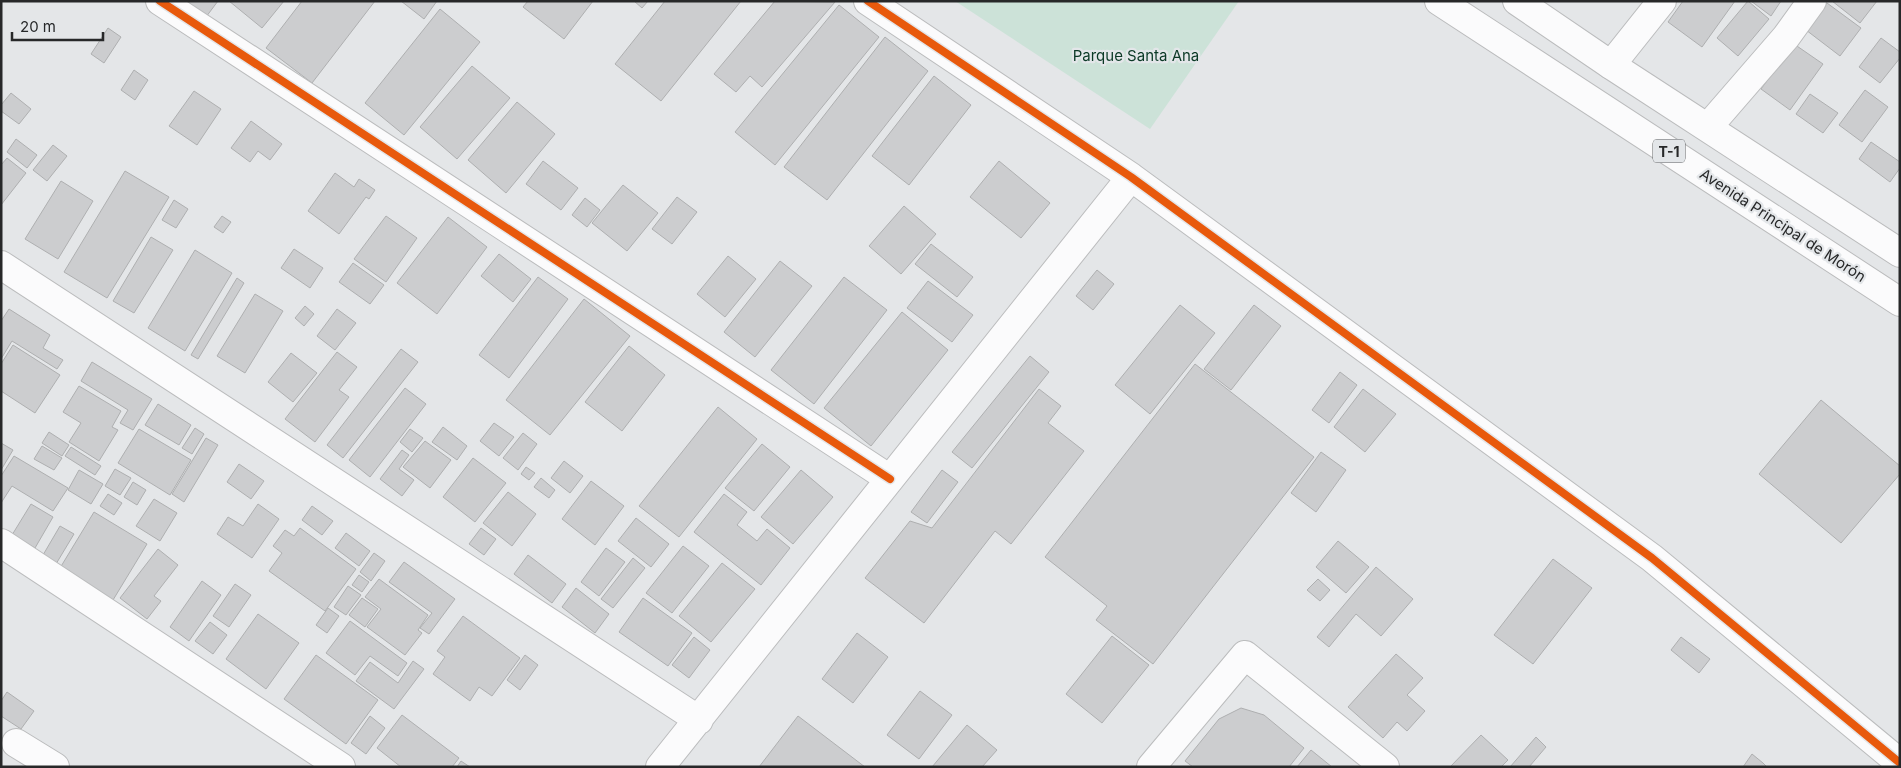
<svg xmlns="http://www.w3.org/2000/svg" width="1901" height="768" font-family="Inter,sans-serif">
  <rect width="100%" height="100%" fill="#e4e6e8"/>
  <path fill="#cce2d8" d="M955 1H1239L1150 129Z"/>
  <path fill="#cccdcf" stroke="#aeafb0" d="M187 1H218L206 17Z
    M229 1H284L262 28Z
    M302 1H375L312 83 266 48Z
    M401 1H437L424 19Z
    M528 1H593L564 39 523 7Z
    M634 1H648L642 8Z
    M665 1H741L661 101 615 64Z
    M775 1 835 2 762 87 750 76 736 92 714 74Z
    M1683 1H1735L1702 47 1668 22Z
    M1748 1 1769 19 1738 56 1717 38Z
    M1751 1H1781L1771 16Z
    M1832 1H1877L1860 23Z
    M1827 3 1861 28 1840 56 1806 30Z
    M839 5 879 37 775 165 735 132Z
    M440 9 480 42 404 135 365 103Z
    M108 28 121 37 104 63 91 54Z
    M885 37 928 71 827 200 784 167Z
    M1881 38 1900 52V58L1880 83 1859 67Z
    M1794 44 1823 64 1790 110 1761 89Z
    M472 66 510 98 457 159 420 127Z
    M134 70 148 80 135 100 121 90Z
    M934 76 971 105 909 185 872 156Z
    M1865 90 1888 107 1862 142 1839 125Z
    M194 91 221 109 197 145 169 126Z
    M11 93 31 109 19 124 1 111V105Z
    M1810 94 1838 113 1823 133 1796 114Z
    M517 102 555 134 506 193 468 160Z
    M251 121 282 144 270 160 258 151 250 162 231 148Z
    M16 139 37 155 27 168 7 152Z
    M1871 142 1900 162V168L1890 182 1859 159Z
    M53 145 67 156 47 181 33 170Z
    M7 158 26 173 1 205V165Z
    M543 161 578 188 561 210 526 184Z
    M999 161 1050 203 1021 238 970 197Z
    M125 171 169 197 107 298 64 272Z
    M335 173 354 187 359 179 375 190 369 199 366 197 339 234 308 211Z
    M61 181 93 201 58 259 25 239Z
    M623 185 658 213 627 251 592 223Z
    M677 197 697 212 672 244 652 229Z
    M585 198 600 210 587 227 572 215Z
    M174 200 188 209 176 228 162 220Z
    M904 206 936 234 901 274 869 246Z
    M222 216 231 222 223 233 214 227Z
    M386 216 417 238 386 282 354 259Z
    M448 217 487 247 437 314 397 283Z
    M151 237 173 250 134 313 113 301Z
    M931 244 973 277 957 297 915 264Z
    M294 249 323 268 310 288 281 268Z
    M195 250 232 273 185 351 148 328Z
    M499 254 531 279 513 302 481 276Z
    M728 256 756 279 725 317 697 294Z
    M780 261 812 286 755 357 724 332Z
    M353 263 384 285 370 304 339 282Z
    M1097 270 1114 284 1093 310 1076 296Z
    M538 277 568 299 509 378 479 355Z
    M844 277 887 310 814 404 771 370Z
    M237 278 244 283 198 359 191 355Z
    M928 281 973 315 952 342 907 308Z
    M255 294 283 311 245 373 217 356Z
    M584 299 630 336 550 435 506 400Z
    M1180 305 1215 333 1150 414 1115 385Z
    M1254 305 1281 326 1231 390 1204 369Z
    M305 306 314 314 304 326 295 318Z
    M9 309 50 335 43 348 63 360 57 369 12 341 1 359V321Z
    M337 309 356 323 335 350 317 336Z
    M902 312 948 350 871 446 824 408Z
    M13 345 60 375 35 413 1 391V364Z
    M629 346 665 375 622 431 585 402Z
    M401 349 418 362 343 458 327 445Z
    M337 352 357 367 339 390 349 397 315 442 285 419Z
    M291 353 317 373 293 402 268 382Z
    M1030 356 1049 372 972 468 952 452Z
    M92 362 152 399 133 430 120 423 128 410 81 381Z
    M1195 364 1314 457 1153 664 1096 620 1107 606 1045 557Z
    M1340 372 1357 385 1329 423 1312 410Z
    M79 386 121 411 112 427 118 430 99 461 69 442 81 423 63 412Z
    M405 388 426 404 370 477 349 460Z
    M1039 389 1061 406 1048 423 1084 451 1011 544 995 531 924 623 865 578 910 521 932 528Z
    M1363 389 1396 414 1365 452 1334 427Z
    M1821 400 1900 466V474L1841 543 1759 474Z
    M158 404 191 425 179 445 145 425Z
    M718 407 757 439 679 537 639 506Z
    M494 423 514 437 499 456 480 441Z
    M443 427 467 446 457 460 432 442Z
    M195 428 204 434 192 454 182 448Z
    M139 429 191 460 170 495 118 463Z
    M410 429 423 438 412 452 400 442Z
    M49 432 69 445 62 456 42 443Z
    M523 433 537 444 518 470 503 458Z
    M206 438 218 445 184 502 172 494Z
    M425 441 451 460 430 488 403 467Z
    M1 443 13 450 1 470Z
    M762 444 790 467 754 511 725 488Z
    M42 446 62 458 54 470 34 459Z
    M71 447 101 466 95 475 65 456Z
    M402 450 409 455 399 469 414 480 402 496 380 479Z
    M1321 452 1346 470 1316 512 1291 493Z
    M14 456 68 488 53 511 12 486 1 503V476Z
    M473 458 506 483 475 522 443 497Z
    M564 461 583 476 570 493 551 478Z
    M239 464 264 481 251 499 227 482Z
    M526 467 535 473 529 480 521 474Z
    M115 469 131 478 120 495 105 486Z
    M79 470 103 484 91 504 68 490Z
    M801 470 833 497 793 544 761 517Z
    M942 470 958 482 927 523 911 512Z
    M541 478 555 490 549 498 534 487Z
    M591 481 624 506 595 545 562 519Z
    M133 482 146 490 137 505 124 497Z
    M508 492 536 514 512 546 483 523Z
    M108 494 122 503 114 515 100 506Z
    M724 494 747 512 737 525 757 541 767 529 790 548 761 585 694 532Z
    M154 499 177 513 160 541 136 526Z
    M31 504 53 517 35 548 12 535Z
    M258 504 279 519 252 558 217 534 228 517 243 526Z
    M312 506 333 521 322 535 302 520Z
    M94 512 147 544 113 600 60 568Z
    M636 518 669 544 651 567 618 541Z
    M60 526 74 534 56 564 43 555Z
    M300 528 356 569 325 611 269 571 282 553 273 546 285 530 294 536Z
    M481 528 496 539 484 555 469 544Z
    M346 533 370 551 359 566 335 548Z
    M1338 541 1369 567 1346 593 1316 567Z
    M683 546 709 566 672 613 646 593Z
    M606 548 625 562 599 596 581 582Z
    M158 549 178 565 154 596 161 601 147 619 120 598Z
    M374 553 385 561 371 581 360 572Z
    M528 555 566 584 552 603 514 574Z
    M633 558 645 568 613 608 601 599Z
    M1553 559 1592 588 1533 664 1494 635Z
    M404 562 455 599 429 634 420 628 432 613 389 582Z
    M722 563 755 589 711 642 679 616Z
    M1376 567 1413 599 1381 636 1356 614 1329 647 1317 637Z
    M359 575 369 582 362 592 352 585Z
    M379 579 428 615 418 630 422 633 405 655 367 627 381 609 365 597Z
    M1318 579 1330 590 1320 601 1307 590Z
    M202 581 221 595 189 641 170 627Z
    M235 584 251 595 229 627 213 616Z
    M348 586 361 595 346 615 334 607Z
    M576 588 609 614 595 633 562 607Z
    M362 598 378 609 365 627 349 615Z
    M643 598 692 633 668 666 619 632Z
    M328 608 339 616 327 633 316 625Z
    M258 614 299 643 266 689 226 659Z
    M463 616 520 658 492 696 479 687 470 701 433 674 445 657 437 651Z
    M350 621 407 663 398 676 370 656 355 675 326 653Z
    M210 622 227 635 213 654 195 641Z
    M857 633 888 657 853 703 822 679Z
    M1112 636 1149 665 1102 723 1066 694Z
    M694 637 710 650 689 678 672 665Z
    M1681 637 1710 659 1699 673 1671 650Z
    M1396 654 1423 678 1407 695 1425 711 1407 731 1397 722 1383 738 1348 707Z
    M316 655 378 700 346 744 284 699Z
    M525 655 538 665 520 690 507 680Z
    M413 661 424 669 394 709 356 681 370 662 398 683Z
    M920 691 952 715 919 759 887 735Z
    M7 692 34 711 21 729 1 716V701Z
    M1241 708 1264 715 1304 748 1289 767H1193L1185 761 1219 719Z
    M402 715 459 758 452 767H401L377 748Z
    M370 716 385 728 366 754 351 743Z
    M798 716 865 767H759Z
    M967 725 997 750 982 767H932Z
    M1481 735 1508 760 1501 767H1450Z
    M1536 737 1546 747 1529 767H1510Z
    M1311 750 1332 767H1297Z
    M1752 754 1763 763 1767 767H1743Z
    M461 761 470 767H457Z"/>
  <g fill="none" stroke-linecap="round" stroke-linejoin="round">
    <defs>
      <path id="minor" d="M160 1 890 479
        M868 1 1131 177 1652 558 1900 763
        M1611 65 1662 1
        M1708 127 1786 37 1812 1
        M1 265 699 720
        M1 543 341 767
        M16 743 55 767
        M660 767 1131 177
        M1151 767 1245 655 1385 767"/>
      <path id="primary" d="M1439 1 1900 302
        M1517 1 1611 65 1900 253"/>
    </defs>
    <use href="#minor" stroke="#bbbcbd" stroke-width="30"/>
    <use href="#primary" stroke="#bbbcbd" stroke-width="30"/>
    <use href="#minor" stroke="#fbfbfc" stroke-width="28"/>
    <use href="#primary" stroke="#fbfbfc" stroke-width="28"/>
    <defs>
      <path id="cycleway" d="M160 1 890 479
        M868 1 1131 177 1652 558 1900 763"/>
    </defs>
    <use href="#cycleway" stroke="#e3e6e9" stroke-width="11"/>
    <use href="#cycleway" stroke="#e8590c" stroke-width="8"/>
  </g>
  <g text-anchor="middle" dominant-baseline="central" stroke-width="4.5" stroke-linejoin="round" paint-order="stroke">
    <rect fill="#e3e6e9" stroke="#5f6163" stroke-width="1" x="1653" y="139.5" width="32" height="23" rx="4"/>
    <g font-size="14" font-weight="bold" fill="#272829">
      <text x="1669" y="151">T-1</text>
    </g>
    <g font-size="15" fill="#0b3926" stroke="#e3e6e9">
      <text x="1136" y="55">Parque Santa Ana</text>
    </g>
    <g font-size="15" fill="#272829" stroke="#e3e6e9">
      <text transform="translate(1783 225) rotate(33)">Avenida Principal de Morón</text>
    </g>
  </g>
  <rect width="1901" height="768" fill="none" stroke="#272829" stroke-width="5"/>
  <path d="M12 32v8h91v-8" fill="none" stroke="#272829" stroke-width="2.5"/>
  <text x="20" y="32" font-size="15" fill="#272829" stroke="#e3e6e9" stroke-width="4" paint-order="stroke">20 m</text>
</svg>
